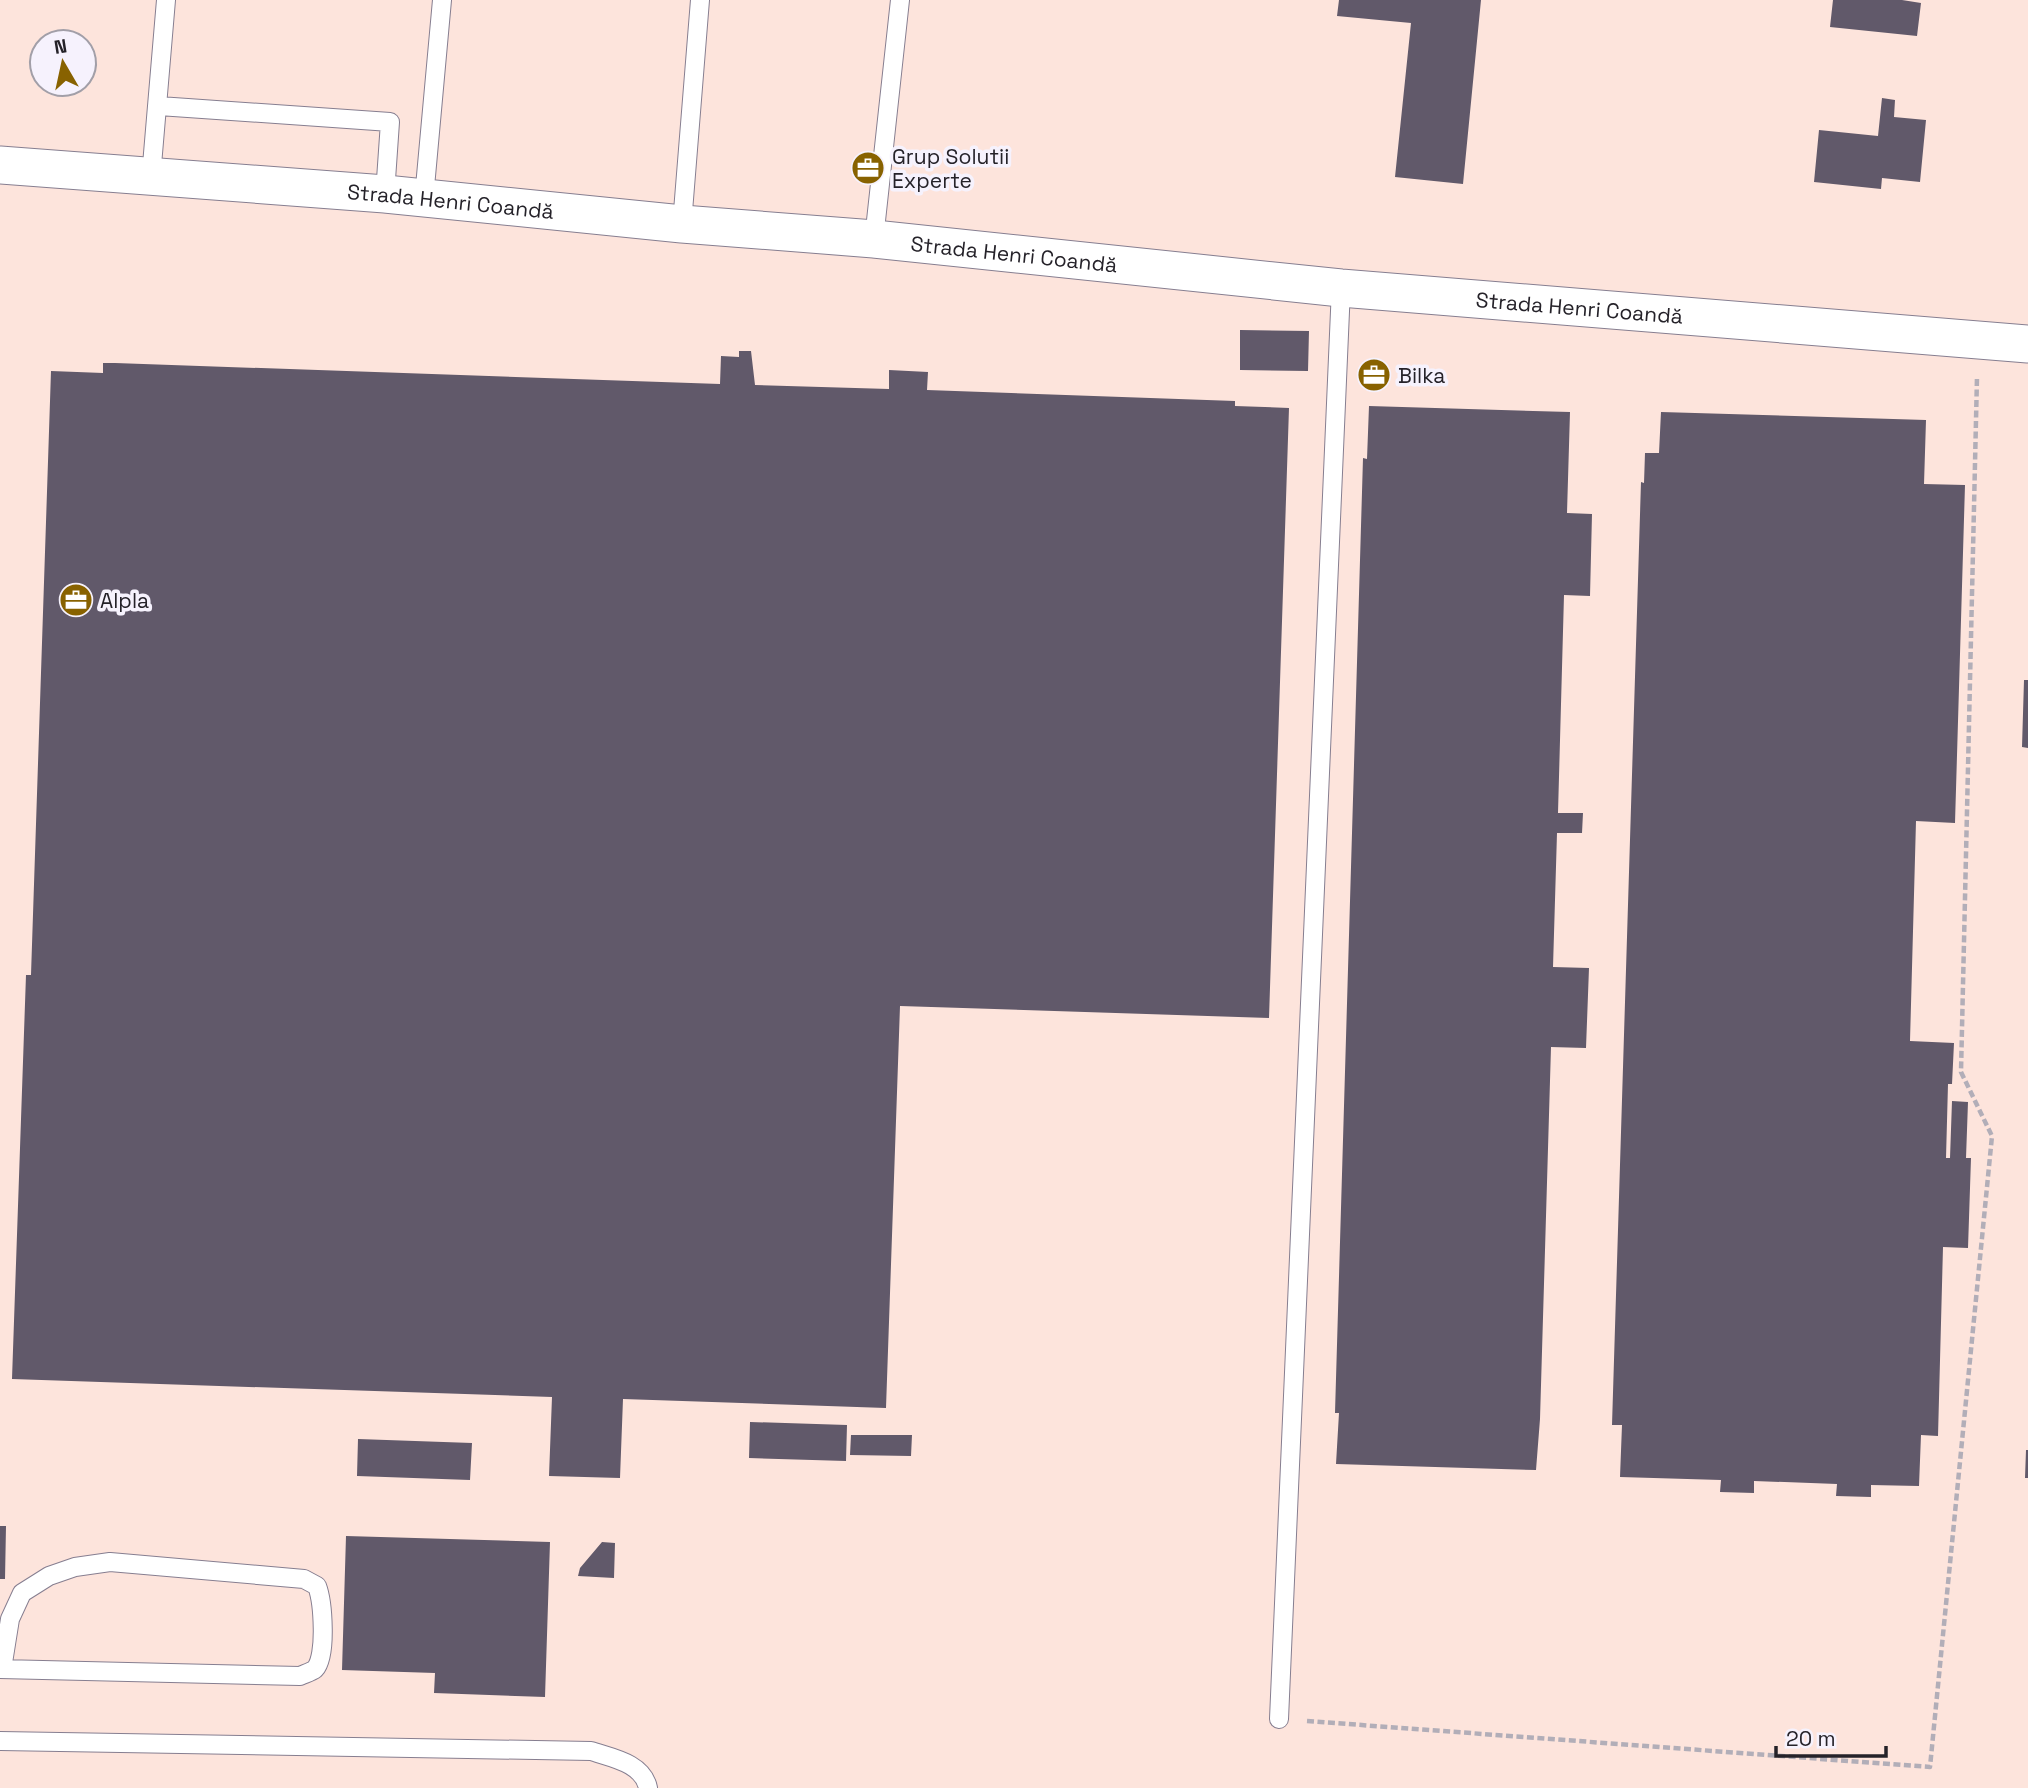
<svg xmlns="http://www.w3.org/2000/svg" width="2028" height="1788" font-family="'Space Grotesk',sans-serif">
  <rect width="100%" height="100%" fill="#f6f2fd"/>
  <path fill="#fde4dc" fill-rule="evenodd" d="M0 0H2028V1788H0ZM42 42H84V84H42Z"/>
  <path fill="#61596a" d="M1339 0H1481L1463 184 1395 177 1411 23 1337 16Z
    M1833 0H1902L1921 3 1917 36 1830 27Z
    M1882 98 1895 100 1894 117 1926 120 1920 182 1882 178 1881 189 1814 182 1819 130 1878 136Z
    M1240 330 1309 331 1308 371 1240 370Z
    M739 351H751L755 385 889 389V370L928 372 927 390 1235 401V406L1289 408 1269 1018 900 1006 886 1408 623 1399 620 1478 549 1476 552 1397 12 1379 26 975H31L51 371 103 373V363H115L720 384 721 356 739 357Z
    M1369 406 1570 412 1567 513 1592 514 1590 596 1564 595 1558 813H1583L1582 833H1557L1553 967 1589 968 1586 1048 1551 1047 1540 1419 1536 1470 1336 1464 1339 1413H1335L1363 458 1367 459Z
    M1661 412 1926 420 1924 484 1965 485 1955 823 1916 821 1910 1041 1954 1043 1952 1084H1948L1946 1158H1950L1952 1101 1968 1102 1966 1158H1971L1968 1248 1943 1247 1938 1436 1921 1435 1919 1486 1871 1485V1497L1836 1496 1837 1484 1754 1481V1493L1720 1492 1721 1480 1620 1477 1622 1425H1612L1641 482 1644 483 1645 453H1659Z
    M2024 680H2028V748L2022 747Z
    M750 1422 847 1425 846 1461 749 1458Z
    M851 1435H912L911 1456 850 1455Z
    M358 1439 472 1443 470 1480 357 1476Z
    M2026 1450H2028V1478H2025Z
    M0 1526H6L5 1579H0Z
    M346 1536 550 1542 545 1697 434 1693 435 1673 342 1670Z
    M602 1542 615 1543 614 1578 578 1576 580 1568Z"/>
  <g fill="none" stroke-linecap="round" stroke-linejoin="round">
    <defs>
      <path id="lane" d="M159 106 390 122 385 194
        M151 177 166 0
        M424 198 442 0
        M682 224 700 0
        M874 239 900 0
        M0 1669 300 1676C304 1674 311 1672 315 1669 327 1656 323 1602 317 1586L304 1579 110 1562 75 1567 49 1576 22 1593 10 1619 2 1669
        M1279 1719 1341 288
        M0 1741 591 1751C612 1758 643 1763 648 1788"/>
      <g id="street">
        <path id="s1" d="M0 165 385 194 682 224 874 239 1341 288 2028 344"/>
      </g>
    </defs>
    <use href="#lane" stroke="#867e90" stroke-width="20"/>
    <use href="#street" stroke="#867e90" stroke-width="39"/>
    <path stroke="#b2aeb8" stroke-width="4.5" stroke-dasharray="7 3.5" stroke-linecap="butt" d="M1307 1721 1930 1767 1992 1136 1961 1072 1977 377"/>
    <use href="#lane" stroke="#fff" stroke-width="18"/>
    <use href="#street" stroke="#fff" stroke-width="37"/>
  </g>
  <defs>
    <symbol id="office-disc" viewBox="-11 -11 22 22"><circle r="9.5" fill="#886200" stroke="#f6f2fd"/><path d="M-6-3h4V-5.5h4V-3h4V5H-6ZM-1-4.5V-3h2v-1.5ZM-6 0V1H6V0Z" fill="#fff"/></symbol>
  </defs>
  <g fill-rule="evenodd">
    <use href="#office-disc" x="849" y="149" width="38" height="38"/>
    <use href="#office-disc" x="1355" y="356" width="38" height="38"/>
    <use href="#office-disc" x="57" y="581" width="38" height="38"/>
  </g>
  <g text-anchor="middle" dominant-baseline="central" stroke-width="7" stroke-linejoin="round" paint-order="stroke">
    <g font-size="21" fill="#252229" stroke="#f6f2fd" text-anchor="start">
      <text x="892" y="156">Grup Solutii<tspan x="892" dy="24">Experte</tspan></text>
      <text x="1398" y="375">Bilka</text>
      <text x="100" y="600">Alpla</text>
    </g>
    <g font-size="21" fill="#252229" stroke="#f6f2fd">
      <text stroke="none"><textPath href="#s1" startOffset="452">Strada Henri Coandă</textPath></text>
      <text stroke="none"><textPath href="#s1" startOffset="1018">Strada Henri Coandă</textPath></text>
      <text stroke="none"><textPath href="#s1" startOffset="1586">Strada Henri Coandă</textPath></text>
    </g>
  </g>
  <g transform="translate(63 63) rotate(351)"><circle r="33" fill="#f6f2fd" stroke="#a29fa8" stroke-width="2"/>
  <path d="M0-5L12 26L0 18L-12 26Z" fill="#886200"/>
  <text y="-10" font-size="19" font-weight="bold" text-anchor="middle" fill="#252229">N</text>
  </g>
  <path d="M1776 1746v10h110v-10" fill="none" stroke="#252229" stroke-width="3.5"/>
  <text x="1786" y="1746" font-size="21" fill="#252229" stroke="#f6f2fd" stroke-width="5" paint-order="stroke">20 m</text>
</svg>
